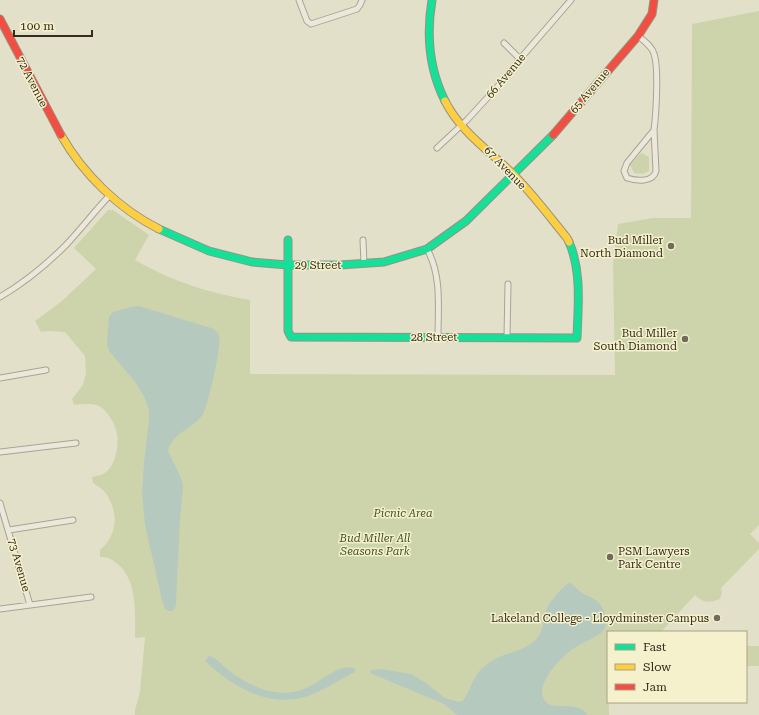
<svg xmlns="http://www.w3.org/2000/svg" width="759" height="715" font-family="'Roboto Serif',serif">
  <rect width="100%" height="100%" fill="#e3e0c9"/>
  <path fill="#cdd4ab" d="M759 11V525L750 534 759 543V549L721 588 722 593 720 599C709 603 703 603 695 595L661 632H608L609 715H135V710L140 692 145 637 135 638C135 613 138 578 115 562 110 558 107 557 100 557V550C117 536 119 514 107 495 104 490 98 486 93 483L92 477C94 476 98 476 101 475 115 470 119 447 117 434 116 425 107 410 99 406 91 403 82 404 74 405L72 399 83 385 86 373 85 356 65 332 49 331 41 332 35 321 62 301 96 269 74 248 108 210H113L149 235 135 260C174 282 206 292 250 300V374H249L615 375 613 263 618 224 653 218H691L692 24Z
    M642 153 649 157V171L643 174 634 173 630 165 640 154Z
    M746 646H759V666H746Z"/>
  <path fill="#b5c9bf" d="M139 306 211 328C215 330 218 332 219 336 222 345 208 405 203 414 194 428 172 433 168 451L181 478 183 486 180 519 176 604 175 608 172 611H169L165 609 162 600 145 525 142 493 144 463 149 419V410L144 396 135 382 109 351 107 344 109 317 113 312 130 307Z
    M569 583C575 585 578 591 584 594 589 596 595 599 599 603 605 610 609 624 603 631 597 637 584 642 576 647 563 655 537 681 543 697 549 715 575 697 588 715H457L444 704 437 701 370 673 371 670 381 669 411 674 426 683 445 698 459 702 463 701C473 686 472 674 490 662 506 651 525 653 538 637 544 628 543 620 546 611 549 602 561 588 569 583Z
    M209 656C217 658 222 665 228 670 246 684 271 696 294 692 313 689 326 673 343 668 347 667 352 668 355 668V672C339 680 324 690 308 696 269 709 233 687 205 661Z"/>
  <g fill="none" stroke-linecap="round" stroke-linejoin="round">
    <defs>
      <path id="street" d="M299 0 307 21 311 24 357 9 360 5 362 0
        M638 36C644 41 652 46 654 54 659 67 656 115 654 130
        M504 43 520 59
        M654 130 656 171C653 183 636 181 627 178L624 171 627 163Z
        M437 148 467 120 499 85 520 59 571 0
        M363 240 364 264
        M427 249C442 276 438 307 438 337
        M0 297C24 283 46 265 66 245 81 229 94 212 109 196
        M507 337 508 284
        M0 378 46 370
        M0 452 76 443
        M0 503 30 605
        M9 530 73 520
        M0 609 91 597"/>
      <path id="fast" d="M432 0C426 36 429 69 445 101
        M159 229 209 251 252 262 288 265H340L384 262 427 249 466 221 553 135
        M288 240V331L291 337 577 338C578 306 582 272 569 242"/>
      <path id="slow" d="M445 101C460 131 488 150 512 173 532 193 549 216 567 238L569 242
        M61 135C83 174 119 209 159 229"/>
      <path id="jam" d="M0 19 61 135
        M553 135 638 36 652 14 654 0"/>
    </defs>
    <use href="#street" stroke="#a8a493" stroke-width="7"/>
    <use href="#fast" stroke="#979283" stroke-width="9"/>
    <use href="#slow" stroke="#979283" stroke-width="9"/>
    <use href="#jam" stroke="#979283" stroke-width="9"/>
    <use href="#street" stroke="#ebe8db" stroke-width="5"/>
    <use href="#fast" stroke="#16e098" stroke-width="7"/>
    <use href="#slow" stroke="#ffcf43" stroke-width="7"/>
    <use href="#jam" stroke="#f24e42" stroke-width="7"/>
  </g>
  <g fill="#726b59" stroke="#f5f1cd" stroke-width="1.5">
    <circle cx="671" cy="246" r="4"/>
    <circle cx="685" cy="339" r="4"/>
    <circle cx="610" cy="557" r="4"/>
    <circle cx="717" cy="618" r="4"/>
  </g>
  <g text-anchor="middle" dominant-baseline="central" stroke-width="3" stroke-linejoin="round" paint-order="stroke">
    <g font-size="11" fill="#352c1c" stroke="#f5f1cd">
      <text transform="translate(506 76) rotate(-50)">66 Avenue</text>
      <text transform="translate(32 82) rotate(63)">72 Avenue</text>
      <text transform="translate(590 91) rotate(-50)">65 Avenue</text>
      <text transform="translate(505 168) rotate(46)">67 Avenue</text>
      <text x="318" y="265">29 Street</text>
      <text x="434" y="337">28 Street</text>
      <text transform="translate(19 565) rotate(74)">73 Avenue</text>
    </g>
    <g font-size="11" fill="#352c1c" stroke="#f5f1cd" text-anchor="end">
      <text x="663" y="240">Bud Miller<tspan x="663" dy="13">North Diamond</tspan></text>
      <text x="677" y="333">Bud Miller<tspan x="677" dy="13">South Diamond</tspan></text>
      <text x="618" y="551" text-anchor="start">PSM Lawyers<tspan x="618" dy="13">Park Centre</tspan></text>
      <text x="709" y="618">Lakeland College - Lloydminster Campus</text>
    </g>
    <g font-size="11" font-style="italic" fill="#3d5122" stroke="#f5f1cd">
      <text x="403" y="513">Picnic Area</text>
      <text x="375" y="538">Bud Miller All<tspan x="375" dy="13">Seasons Park</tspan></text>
    </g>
  </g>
  <rect x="607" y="631" width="140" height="72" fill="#f5f1cd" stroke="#a8a286"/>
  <rect x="615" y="644" width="20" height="6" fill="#16e098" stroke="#a8a286"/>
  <text x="643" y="651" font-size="12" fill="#352c1c">Fast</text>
  <rect x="615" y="664" width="20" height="6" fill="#ffcf43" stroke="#a8a286"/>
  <text x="643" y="671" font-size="12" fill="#352c1c">Slow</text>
  <rect x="615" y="684" width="20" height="6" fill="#f24e42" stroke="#a8a286"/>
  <text x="643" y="691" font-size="12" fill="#352c1c">Jam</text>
  <path d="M14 30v6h78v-6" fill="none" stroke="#352c1c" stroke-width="2"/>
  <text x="20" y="30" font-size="12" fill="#352c1c" stroke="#f5f1cd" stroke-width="3" paint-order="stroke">100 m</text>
</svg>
